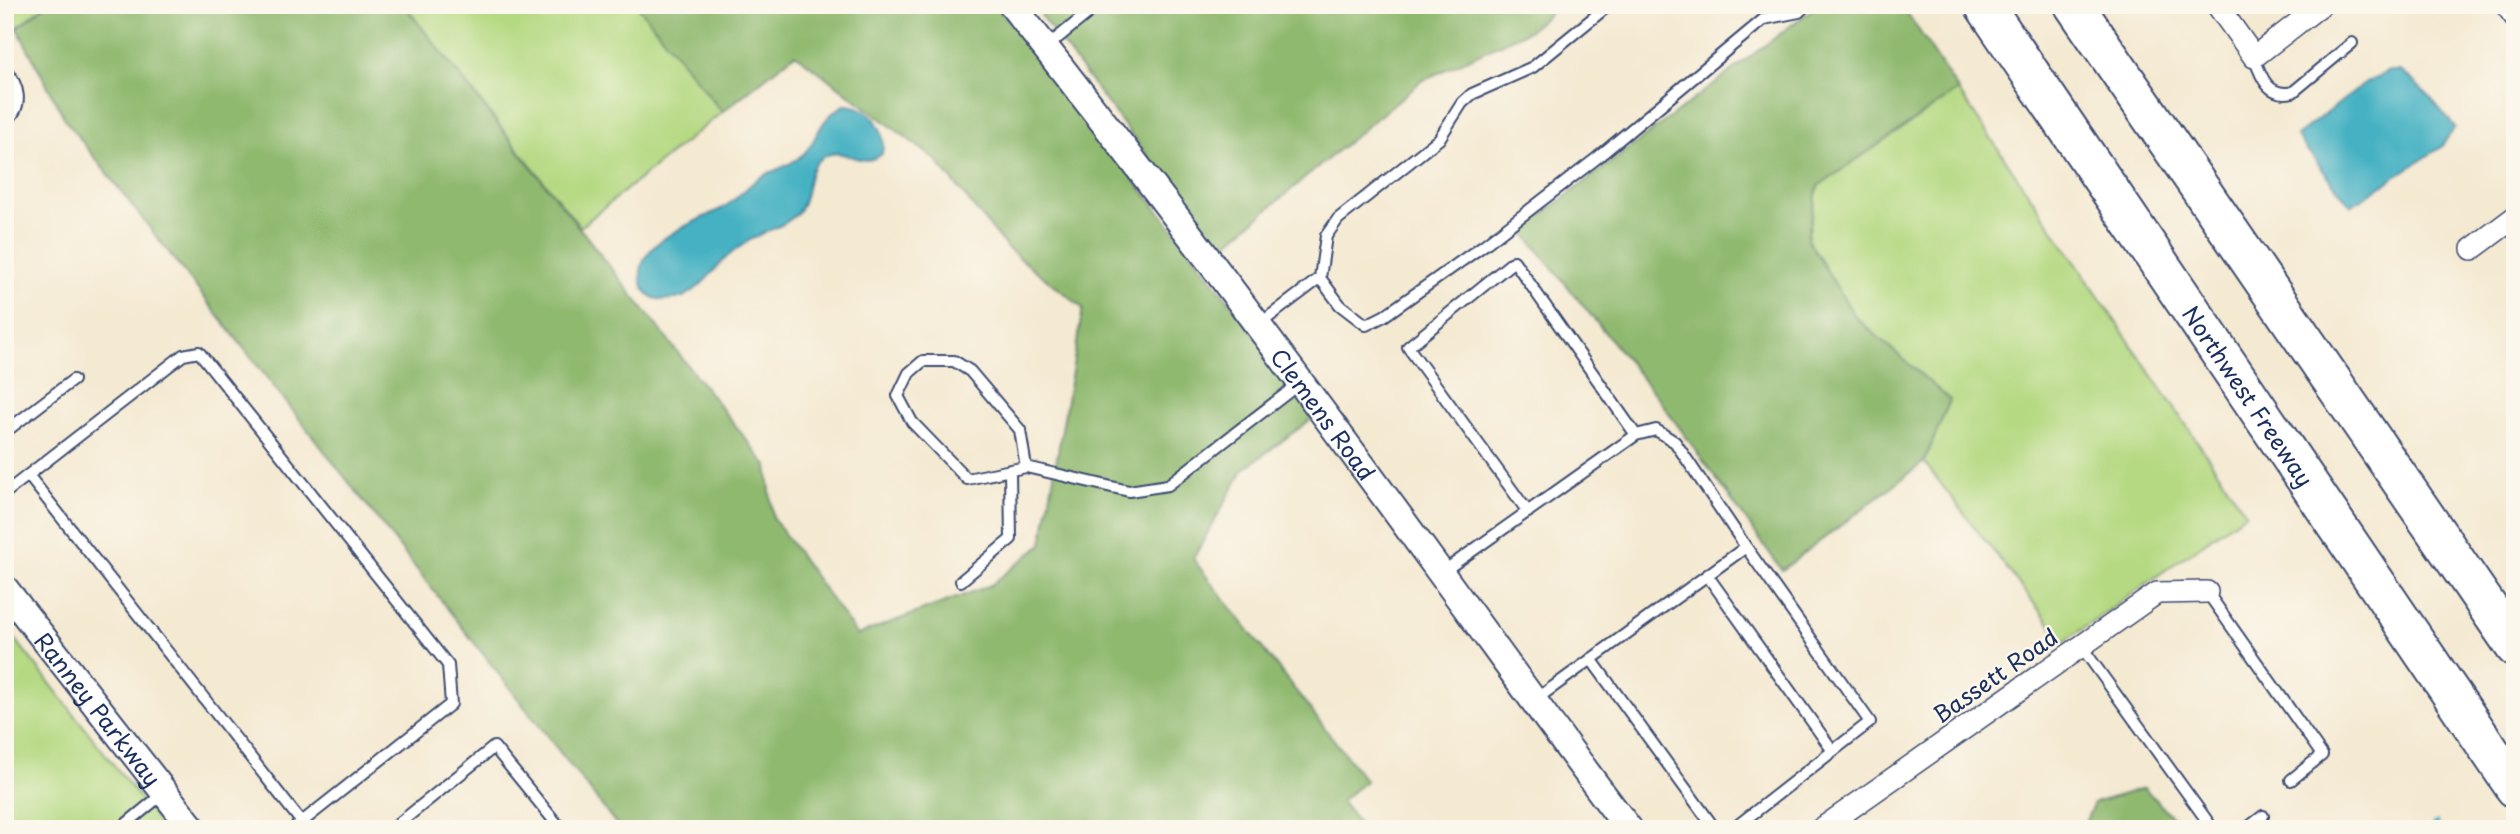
<svg xmlns="http://www.w3.org/2000/svg" width="2520" height="834" font-family="'Playpen Sans',sans-serif">
  <rect width="100%" height="100%" fill="#fbf7ec"/>
  <filter id="ink" filterUnits="userSpaceOnUse"><feTurbulence type="fractalNoise" baseFrequency=".0143" numOctaves="2"/><feDisplacementMap in="SourceGraphic" scale="14" xChannelSelector="R" yChannelSelector="G"/><feConvolveMatrix kernelMatrix="1 2 1 2 8 2 1 2 1" color-interpolation-filters="sRGB"/></filter>
  <filter id="wash" filterUnits="userSpaceOnUse"><feTurbulence type="fractalNoise" baseFrequency=".00686" numOctaves="4" result="noise"/><feDisplacementMap in="SourceGraphic" scale="28" xChannelSelector="R" yChannelSelector="G"/><feGaussianBlur stdDeviation="1.57" result="paint"/><feColorMatrix in="noise" values="0 0 0 0 0 0 0 0 0 0 0 0 0 0 0 0 0 1.4 0 .05"/><feComposite in="paint" operator="in"/></filter>
  <g filter="url(#wash)">
    <rect width="100%" height="100%" fill="#f4e9d1"/>
    <path fill="#b5d982" stroke="#688470" stroke-width="2" d="M5 5H46L17 28 5 14Z
      M404 5H637L722 112 580 227Z
      M1958 90 2246 513 2064 642 1924 462 1950 400 1855 317 1807 239 1818 186Z
      M5 626 164 829H5Z"/>
    <path fill="#90b970" stroke="#567467" stroke-width="2" d="M46 5H404L767 466 773 518 857 635 991 585 1042 544 1083 308 1007 248 936 160 795 54 722 112 637 5H996L1178 235 1317 415 1243 470 1193 559 1366 781 1341 801 1363 829H620L66 121 17 28Z
      M1052 5H1560L1528 31 1421 81 1219 250 1041 16Z
      M1818 5H1902L1958 90 1818 186 1807 238 1855 317 1950 400 1924 462 1782 570 1658 398 1522 230Z
      M2144 788 2184 829H2082L2094 803Z"/>
    <path fill="#45b1c2" stroke="#307090" stroke-width="2" d="M2389 71H2402L2429 96 2455 127 2441 147 2351 206 2296 136 2367 82Z
      M845 105C871 106 887 128 882 154 859 171 846 144 823 157 804 168 811 192 800 209 789 227 763 230 747 242 738 248 729 254 722 262 711 274 698 290 683 297 673 300 660 301 652 297 645 293 642 286 641 279 636 241 695 223 723 208 735 201 744 190 755 181 768 171 784 169 797 159 820 144 813 122 845 105Z"/>
    <g fill="none" stroke-linecap="round" stroke-linejoin="round">
      <path stroke="#45b1c2" stroke-width="5" d="M2429 829 2437 824"/>
    </g>
  </g>
  <g filter="url(#ink)">
    <g fill="none" stroke-linecap="round" stroke-linejoin="round">
      <defs>
        <path id="service" d="M1609 5 1533 67 1472 94 1462 103 1439 139 1338 219 1326 236 1320 278 1340 305 1366 325 1384 316 1484 245 1597 158 1764 19 1799 12 1806 5
          M1045 48 1098 5
          M2254 57C2261 77 2268 98 2293 92L2352 43
          M5 68C19 86 25 106 5 122
          M1257 326 1320 278
          M5 432 73 380
          M1026 467 1020 430 970 371 954 361H923L909 373 898 396 912 422 967 479 1026 467 1129 491 1168 485 1300 383
          M28 475 307 829
          M5 493 183 355 199 352 448 665 451 704 293 829
          M1441 573 1636 435 1514 261 1408 347 1528 512
          M1707 575 1833 751
          M961 581 1011 539 1010 470
          M2207 592 2322 755 2291 780
          M2081 646 2213 829
          M1591 659 1715 829
          M1535 700 1746 547 1675 442 1656 430 1636 435
          M120 829 165 792
          M392 829 494 747 561 829
          M1733 829 1870 722 1746 547
          M2246 829 2263 816"/>
        <path id="minor" d="M2217 5 2254 57 2321 5
          M2506 5 2515 17
          M2472 249 2515 217
          M1821 829 2157 593 2207 592"/>
        <g id="tertiary">
          <path id="s1" d="M1012 5C1159 191 1301 381 1440 572 1503 658 1564 744 1629 829"/>
          <path id="s2" d="M5 589 193 829"/>
        </g>
        <g id="motorway">
          <path id="s3" d="M1984 5 2515 788"/>
          <path d="M2074 5 2515 647"/>
        </g>
      </defs>
      <use href="#service" stroke="#3c4b6f" stroke-width="14"/>
      <use href="#minor" stroke="#3c4b6f" stroke-width="24"/>
      <use href="#tertiary" stroke="#3c4b6f" stroke-width="30"/>
      <use href="#motorway" stroke="#3c4b6f" stroke-width="42"/>
      <use href="#service" stroke="#fff" stroke-width="10"/>
      <use href="#minor" stroke="#fff" stroke-width="21"/>
      <use href="#tertiary" stroke="#fff" stroke-width="26"/>
      <use href="#motorway" stroke="#fff" stroke-width="38"/>
    </g>
  </g>
  <g text-anchor="middle" dominant-baseline="central" stroke-width="5" stroke-linejoin="round" paint-order="stroke">
    <g font-size="23" fill="#1b2f5e" stroke="#fbf7ec">
      <text stroke="none"><textPath href="#s3" startOffset="472">Northwest Freeway</textPath></text>
      <text stroke="none"><textPath href="#s1" startOffset="514">Clemens Road</textPath></text>
      <text transform="translate(1995 675) rotate(-35)">Bassett Road</text>
      <text stroke="none"><textPath href="#s2" startOffset="152">Ranney Parkway</textPath></text>
    </g>
  </g>
  <rect width="2520" height="834" fill="none" stroke="#fbf7ec" stroke-width="28"/>
</svg>
